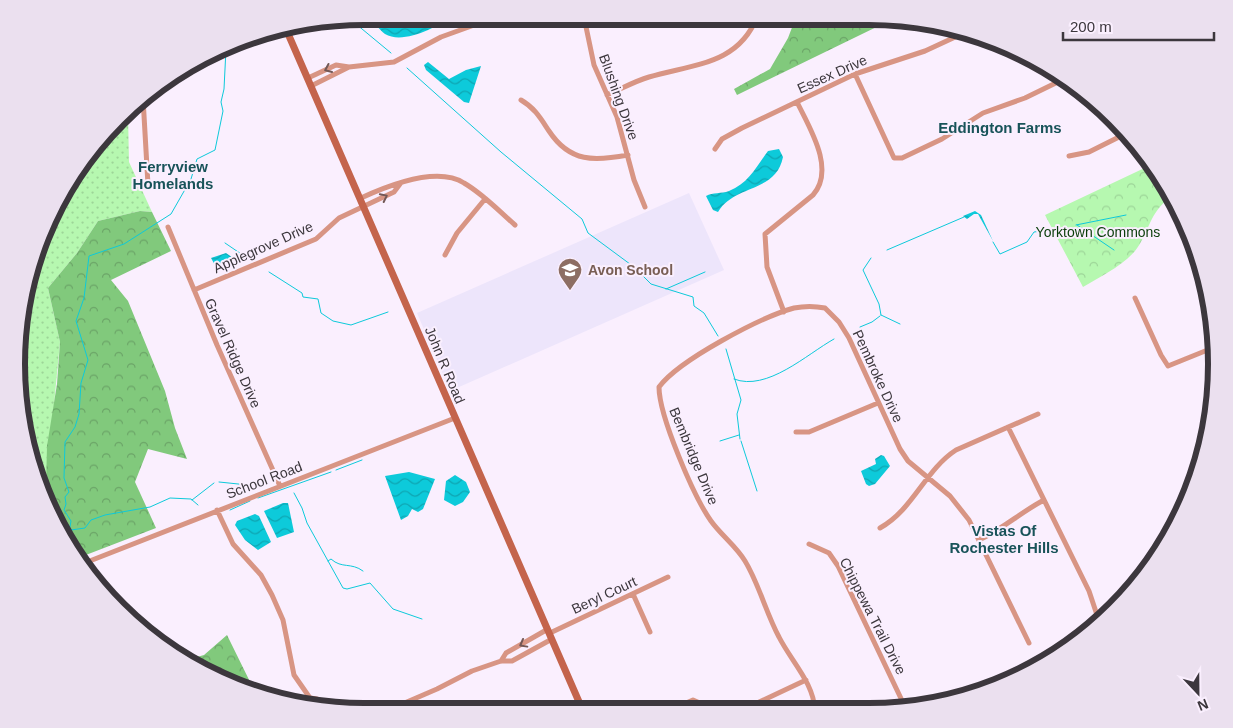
<svg xmlns="http://www.w3.org/2000/svg" width="1233" height="728" font-family="Helvetica,sans-serif">
  <defs>
    <pattern id="grass-dots" width="8" height="8" patternUnits="userSpaceOnUse" patternTransform="scale(1.25)"><rect width="8" height="8" fill="#b6f8b0"/><path d="M2 2h.1M6 6h.1" fill="none" stroke="#9dd598" stroke-width="1.8" stroke-linecap="round"/></pattern>
    <pattern id="forest-crowns" width="20" height="18" patternUnits="userSpaceOnUse" patternTransform="scale(1.25)"><rect width="20" height="18" fill="#81c97c"/><path d="M2 6a3 3 0 1 1 6 0M12 15a3 3 0 1 1 6 0" fill="none" stroke="#6ba467"/></pattern>
    <pattern id="park-crowns" width="20" height="18" patternUnits="userSpaceOnUse" patternTransform="scale(1.25)"><rect width="20" height="18" fill="#b6f8b0"/><path d="M2 6a3 3 0 1 1 6 0M12 15a3 3 0 1 1 6 0" fill="none" stroke="#9dd598"/></pattern>
    <pattern id="water-waves" width="16" height="10" patternUnits="userSpaceOnUse" patternTransform="scale(1.25)"><rect width="16" height="10" fill="#0dcada"/><path d="M0 5q4-4 8 0t8 0" fill="none" stroke="#0ea5b2"/></pattern>
  </defs>
  <rect width="100%" height="100%" fill="#faeffe"/>
  <path fill="#ede5fb" d="M689 193 724 270 450 391 417 313Z"/>
  <path fill="url(#grass-dots)" d="M128 114 129 162 152 212 140 211 98 221 77 253 48 288 60 342 46 488 54 513 35 476 16 364 35 252 75 171Z"/>
  <path fill="url(#forest-crowns)" d="M796 17H892L895 18 737 95 734 89 770 69 788 38Z
    M140 211 152 212 171 251 111 280 128 301 165 391 175 428 187 459 148 449 135 482 156 528 78 558 54 513 46 488 47 446 57 384 60 342 48 288 77 253 98 221Z
    M227 635 256 694 186 660 204 655Z"/>
  <path fill="url(#park-crowns)" d="M1153 164 1172 196C1148 213 1150 232 1135 251 1122 266 1100 277 1083 287L1045 215Z"/>
  <path fill="url(#water-waves)" d="M369 16H453C437 27 403 45 385 34 379 30 375 22 369 16Z
    M428 62 449 79 466 70 481 66 469 103 464 102 426 70 424 65Z
    M779 149 783 157C776 193 735 184 718 212L713 210 706 196C713 192 721 194 729 191 749 183 756 167 768 151Z
    M975 211 981 215 993 241 978 214H974L967 219 963 216Z
    M226 253 236 260 217 269 211 258Z
    M881 455 884 456 890 466 875 484 869 486 866 484 861 471 876 464 875 459Z
    M409 472 435 479 423 509 418 512 412 509 408 516 401 520 385 476Z
    M455 475 466 482 470 492 463 502 455 506 444 500 446 481Z
    M283 503H288L294 532 277 538 264 511Z
    M255 514 259 516 271 542 258 550 245 540 235 525 237 521Z"/>
  <g fill="none" stroke-linecap="round" stroke-linejoin="round">
    <path stroke="#0dcada" stroke-width="1" d="M350 19 391 53
      M407 68 501 152 582 219 588 233 634 267 651 284 693 297 694 306 704 313 718 336
      M1076 225 1126 215
      M1077 225 1114 250
      M993 242 1000 254 1027 242 1034 232 1063 228
      M225 243 250 260
      M887 250 964 217
      M871 258 863 270 879 304 881 315
      M269 272 302 293 303 297 318 299 321 313 333 321 351 325 388 312
      M666 289 705 272
      M881 315 900 324
      M860 327 872 322 880 316
      M726 349 741 400 737 414 740 439
      M734 379C767 392 807 354 834 339
      M720 441 739 435
      M741 441 757 491
      M336 470 362 460
      M219 482 248 485 264 482
      M294 493 302 508 307 523 343 588 347 589 370 583 393 609 422 619
      M258 498 331 472
      M192 500 214 483
      M230 510 250 501
      M71 530 85 528 91 520 105 515 150 507 170 498 191 499 198 505
      M68 538 71 521 64 510 66 504 65 497 69 492 64 478 65 442 75 427 79 414 81 383 88 360 76 321 84 298 89 256 124 244 171 214 191 179 197 159 215 150 223 111 221 102 224 89 226 49
      M328 561 331 559C342 569 351 562 363 571"/>
    <path stroke="#d89584" stroke-width="5" d="M585 22 594 65 617 117 634 180 645 207
      M855 74 894 158H902L942 139 983 113 1025 98 1066 78
      M308 78 336 65 349 67 394 62 441 37 477 24 496 22 561 25 606 17
      M311 86 349 67
      M607 95C621 89 635 81 649 77 693 64 738 65 757 17
      M143 98 148 185
      M521 100C535 108 541 119 549 131 570 163 595 161 628 155
      M715 149 722 139 742 128 855 74 925 51 966 32
      M1069 156 1089 152 1127 133
      M361 198C387 186 437 166 464 183 483 194 499 211 515 225
      M168 227 217 345 280 486
      M1189 233 1192 236
      M445 255 457 233 485 199
      M194 290 316 239 339 218 394 192 400 184
      M1135 298 1161 355 1168 366 1215 347
      M784 312 767 267 765 234 813 195C836 169 809 127 797 102
      M1008 427 1089 591 1100 624
      M796 432H809L878 403
      M217 510 233 544 261 575 272 595 283 620 294 675 310 698 312 705
      M880 528C913 510 925 470 956 450L1038 414
      M979 540C1003 529 1021 512 1044 500
      M809 544 829 553 838 566 906 709
      M82 564 455 418
      M633 594 650 632
      M550 633 668 577
      M501 661 506 653 548 629
      M310 698 317 699 343 711
      M386 711 437 689 472 671 501 661H512L552 639
      M668 711 693 700 702 704 707 711
      M740 711 806 680
      M815 711C814 683 791 661 779 637 766 613 759 584 745 561 736 546 721 535 711 521 694 497 659 416 659 387 679 360 761 317 794 308 804 306 815 306 825 308L839 322 849 338 900 449 908 461 950 496 969 520 1029 643"/>
    <path stroke="#c4644c" stroke-width="7" d="M286 29 583 711"/>
  </g>
  <defs><path id="oneway-chevron" d="M-2-3.5L2.5 0L-2 3.5" fill="none" stroke-width="1.6" stroke-linecap="round" stroke-linejoin="round" transform="scale(1.25)"/></defs>
  <g stroke="#735856">
    <use href="#oneway-chevron" transform="translate(328 69) rotate(156)"/>
    <use href="#oneway-chevron" transform="translate(384 197) rotate(-26)"/>
    <use href="#oneway-chevron" transform="translate(523 644) rotate(151)"/>
  </g>
  <defs>
    <symbol id="school-pin" viewBox="-11 -11 22 30"><path d="M0 17L-7.5 6A9.5 9.5 0 1 1 7.5 6Z" fill="#8d6e63" stroke="#faeffe"/><path d="M0-5L7-2L0 1L-7-2ZM-4 1L0 2.5L4 1V4Q0 6-4 4Z" fill="#fff"/></symbol>
  </defs>
  <g fill-rule="evenodd">
    <use href="#school-pin" x="556" y="256" width="28" height="38"/>
  </g>
  <g text-anchor="middle" dominant-baseline="central" stroke-width="4" stroke-linejoin="round" paint-order="stroke">
    <g font-size="14" fill="#3c373d" stroke="#faeffe">
      <text transform="translate(832 74) rotate(-24)">Essex Drive</text>
      <text transform="translate(619 97) rotate(70)">Blushing Drive</text>
      <text transform="translate(263 247) rotate(-24)">Applegrove Drive</text>
      <text transform="translate(233 353) rotate(66)">Gravel Ridge Drive</text>
      <text transform="translate(445 365) rotate(67)">John R Road</text>
      <text transform="translate(878 376) rotate(65)">Pembroke Drive</text>
      <text transform="translate(694 456) rotate(67)">Bembridge Drive</text>
      <text transform="translate(264 480) rotate(-21)">School Road</text>
      <text transform="translate(604 595) rotate(-25)">Beryl Court</text>
      <text transform="translate(873 616) rotate(63)">Chippewa Trail Drive</text>
    </g>
    <g font-size="14" fill="#093d09" stroke="#faeffe">
      <text x="1098" y="232">Yorktown Commons</text>
    </g>
    <g font-size="14" font-weight="bold" fill="#785e54" stroke="#faeffe" text-anchor="start">
      <text x="588" y="270">Avon School</text>
    </g>
    <g font-size="15" font-weight="bold" fill="#185359" stroke="#faeffe">
      <text x="1000" y="127">Eddington Farms</text>
      <text x="173" y="166">Ferryview<tspan x="173" dy="17">Homelands</tspan></text>
      <text x="1004" y="530">Vistas Of<tspan x="1004" dy="17">Rochester Hills</tspan></text>
    </g>
  </g>
  <path d="M0 0H1233V728H0ZM364 25H869A339 339 0 0 1 1208 364V364A339 339 0 0 1 869 703H364A339 339 0 0 1 25 364V364A339 339 0 0 1 364 25Z" fill="#ebe0ef" fill-rule="evenodd"/>
  <path fill="none" stroke="#3c373d" stroke-width="6" d="M364 25H869A339 339 0 0 1 1208 364V364A339 339 0 0 1 869 703H364A339 339 0 0 1 25 364V364A339 339 0 0 1 364 25Z"/>
  <g transform="translate(1198 693) rotate(158)" stroke="#faeffe" stroke-width="4" paint-order="stroke">
  <path d="M0-4L9 19L0 12L-9 19Z" fill="#3c373d"/>
  <text y="-8" font-size="14" font-weight="bold" text-anchor="middle" fill="#3c373d">N</text>
  </g>
  <path d="M1063 32v8h151v-8" fill="none" stroke="#3c373d" stroke-width="2.5"/>
  <text x="1070" y="32" font-size="15" fill="#3c373d" stroke="#faeffe" stroke-width="4" paint-order="stroke">200 m</text>
</svg>
